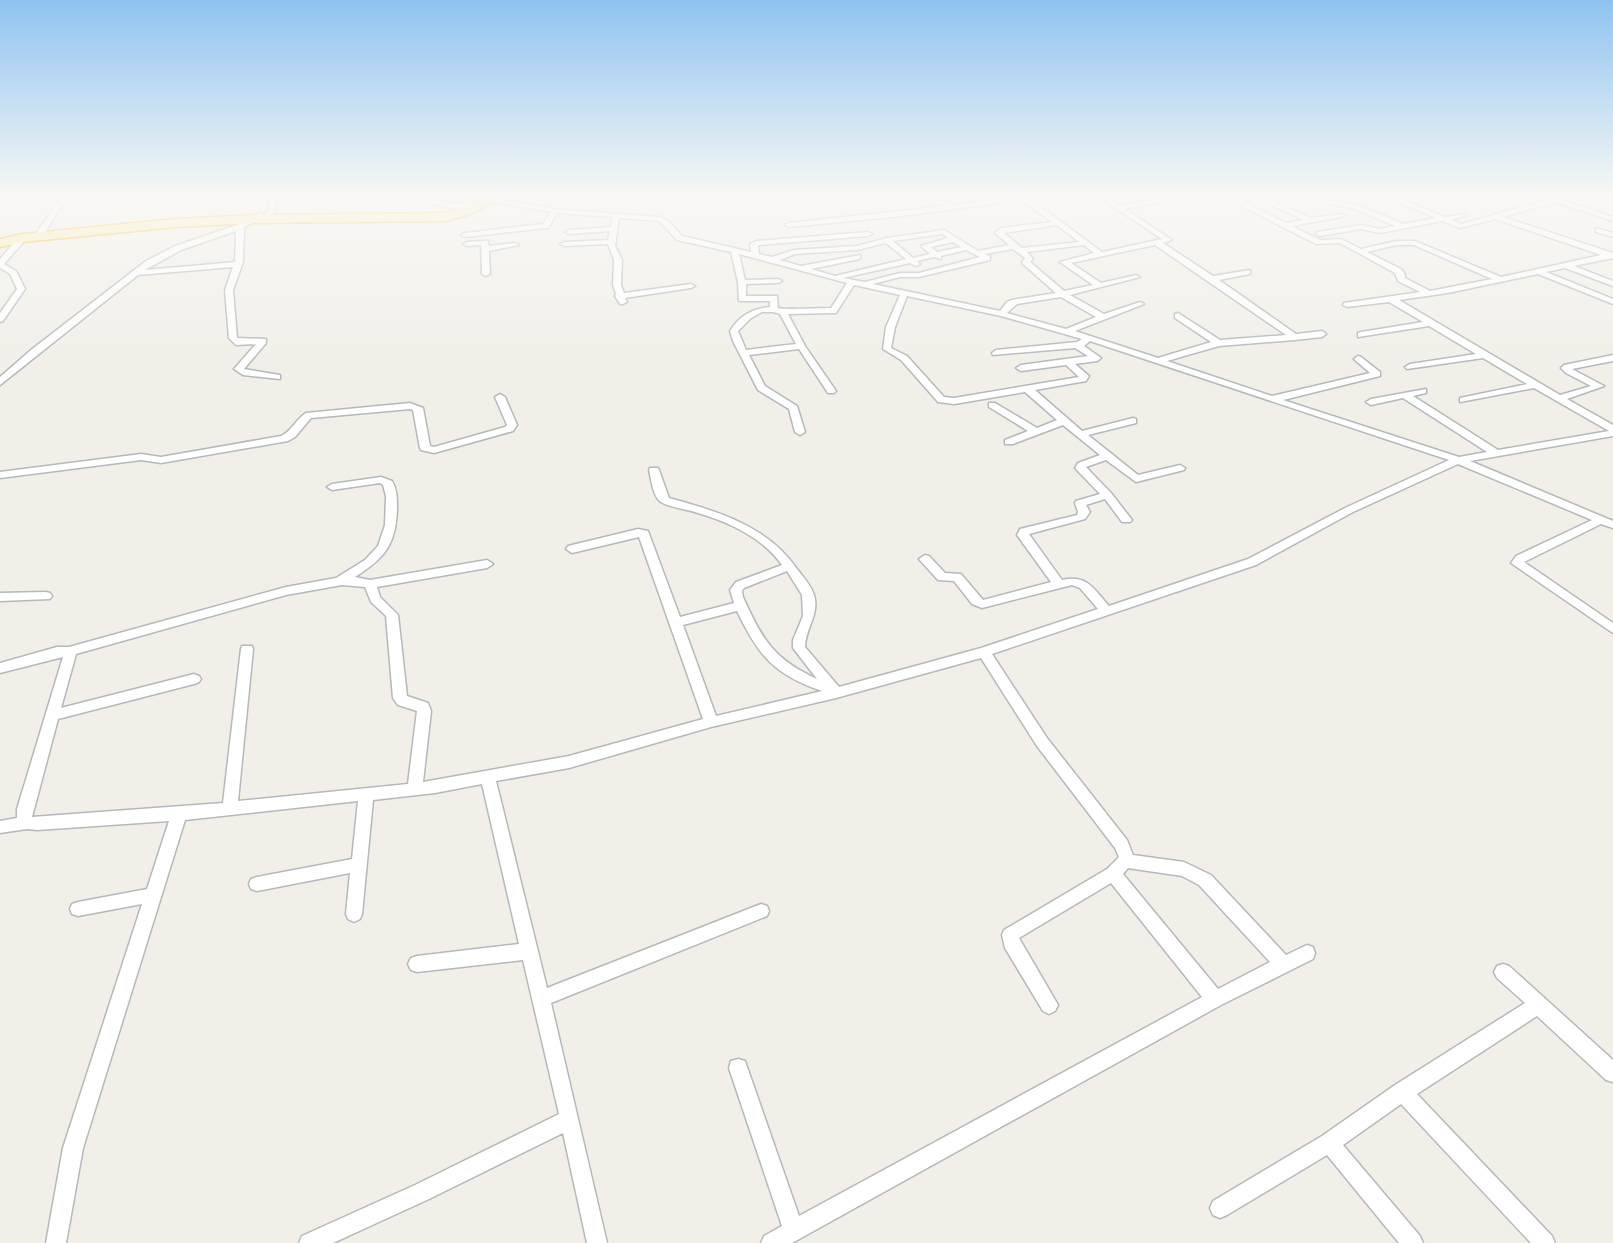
<svg xmlns="http://www.w3.org/2000/svg" width="1613" height="1243" font-family="Manrope,sans-serif">
  <rect width="100%" height="100%" fill="#f1efe8"/>
  <g fill="none" stroke-linecap="round" stroke-linejoin="round">
    <defs>
      <path id="minor" d="M66 195H73L59 210 44 234H38L37 232 54 208Z
        M269 195H275L276 208 271 216 269 217 265 215 270 208Z
        M426 195H437L433 199C447 204 460 205 474 202L477 204C463 213 442 207 428 201Z
        M689 195H707L695 199Z
        M912 195H923L952 205 1022 195H1044L1030 199 1102 252 1162 239 1096 195H1104L1120 206 1182 195H1198L1125 209 1172 240 1163 243 1213 276 1250 270V274L1219 280 1296 334 1322 331 1326 334 1322 337 1295 340 1219 346 1167 361 1272 396 1370 373 1354 359 1358 356 1361 357 1380 372V376L1283 400 1459 457 1487 452 1403 398 1371 405 1366 402 1371 399 1426 389V393L1413 396 1498 450 1609 431 1534 388 1460 402V398L1527 384 1483 358 1407 369 1405 367 1410 364 1476 354 1429 326 1358 337V333L1361 332 1423 322 1389 302 1347 307 1343 305 1344 303 1420 292 1398 281 1395 273 1340 243 1316 244 1220 195H1229L1286 223 1303 220 1268 203V201H1272L1311 218 1343 214 1345 215 1341 217 1292 226 1320 240 1341 239 1361 249 1396 241H1415L1501 277 1601 255 1495 219 1460 228 1442 221 1380 233 1361 229 1320 236 1316 234 1317 232 1361 225 1380 229 1395 226 1353 208 1326 203 1307 195H1316L1329 200 1357 205 1404 224 1436 218 1383 195H1392L1444 217 1466 214V216L1451 220 1461 224 1555 198 1613 217V221L1555 202 1503 217 1613 253V258L1574 266 1613 281V286L1565 268 1546 272 1613 299V304L1538 274 1448 293 1399 300 1560 395 1591 386 1566 373 1561 368 1564 365 1613 355V361L1572 369 1604 386 1567 399 1613 425V436L1470 461 1613 521V528L1601 524 1524 562 1613 623V633L1511 563 1516 556 1592 520 1458 464 1353 512 1256 565 992 654 1047 738 1127 840 1133 855 1184 862 1211 875 1286 955 1307 945 1313 947 1315 953 1313 959 1221 1005 792 1243H761L764 1236 782 1226 729 1068 731 1061 738 1059 745 1061 799 1216 1202 997 1111 883 1019 938 1058 1005 1055 1011 1049 1014 1043 1011 1005 948 1002 935 1004 930 1107 869 1119 857 1115 848 1037 746 981 658 836 698 711 727 569 768 496 781 547 988 761 904 767 906 769 911 767 916 551 1003 607 1243H587L563 1133 429 1199 333 1243H299L302 1236 415 1185 559 1114 523 960 417 972 411 970 408 964 411 958 417 956 519 944 482 784 435 793 373 800 362 914 360 919 354 922 348 919 346 914 350 873 257 891 251 889 249 884 251 879 257 877 352 859 358 801 185 820 83 1148 66 1243H46L63 1148 142 904 78 916 72 914 70 909 72 904 78 902 147 889 169 821 37 830 27 829 0 833V821L17 818V809L63 657 0 673V663L57 647H69L286 587 336 578 365 560 378 546 385 525 386 496 383 485 380 483 332 490 327 487 332 484 381 477 392 481C397 489 397 498 397 508 396 545 385 558 355 577L370 580 487 560 493 564 487 568 377 587 380 597 398 615 407 696 428 703 431 711 423 782 569 756 703 719 639 537 572 553 566 549 568 546 638 529 648 531 680 617 734 603 730 590 736 582 782 565C763 538 729 522 698 513 687 509 671 508 661 502 653 497 651 478 649 470L650 468H658L659 470 669 498C717 511 768 526 797 569 803 577 811 585 814 595 820 614 805 629 805 647L839 687 981 648 1098 609 1080 588 1072 585 982 608 972 604 954 581 938 580 919 559 925 555 929 556 945 573 961 574 983 600 1051 582 1017 535 1020 529 1077 515 1078 512 1075 503 1076 501 1100 494 1075 468 1078 463 1100 455 1063 425 1013 444H1005V440L1028 431 989 407V403H995L1037 428 1057 420 1025 392 954 404 938 402 901 360 883 349 886 327 900 295 854 285 836 313 788 314 805 346 836 391 834 393H828L799 349 749 355 765 386 797 406 805 432 800 435 795 432 789 409 758 390 733 341 730 331C739 316 753 308 770 307V301H739L738 282 731 252 677 240 659 221 619 218 615 246 622 260 621 285 624 293 691 284 695 286 691 288 625 298 627 302 623 304H620L615 296 616 294 613 285 614 260 608 244 564 246 560 244 564 242 608 240 610 231 569 234 565 232 569 230 611 227 612 217 557 213 548 228H545L465 237 461 235 465 233 543 224 551 212 490 201V199L492 198 555 209 660 217 668 221 682 236 751 252 750 244 756 241 868 232 872 234 868 236 758 245 759 254 772 257 794 250 857 246 887 238 944 230 978 251 1009 245 995 233 1001 228 1052 222 1022 200 893 217 789 227 785 225 789 223 945 206ZM1057 225 1079 242 1022 248 1004 233ZM943 234 948 238 921 246 930 254 913 258 893 241ZM953 242 961 247 937 252 931 247ZM886 243 906 259 835 276 811 269 860 259V255L801 266 780 260 795 254 857 250ZM1084 245 1094 253 1060 262 1093 285 1064 291 1030 262 1033 259 1027 252ZM1155 245 1286 335 1220 340 1178 313 1175 314V318L1211 342 1158 358 1075 331 1144 304 1140 302 1104 314 1070 295 1140 277 1136 275 1101 283 1071 263ZM1396 245H1414L1492 279 1430 291 1405 278V274L1401 269 1367 252ZM1013 249 1025 258 1022 262 1023 264 1056 293 1012 300 1007 302 1000 311 873 284 900 277H919L990 260V256L985 254ZM966 250 980 257 919 273H900L865 282 843 278 910 263 916 266 920 264 917 261 934 257 941 259V256ZM739 254 847 283 831 308C821 308 783 310 778 308L777 296H746V284L778 283 782 281 778 279 745 280ZM907 296 1001 316 1082 339 1077 342 996 350 992 353 993 355 1075 348 1088 356 1021 365 1016 368 1021 371 1066 365 1079 377 954 398 944 397 907 356 891 348 895 327ZM1061 297 1096 317 1066 329 1007 313 1017 304ZM762 312H773L780 314 796 344 746 350 738 331 751 318ZM1090 341 1449 460 1345 508 1248 559 1109 606C1094 589 1087 574 1062 580L1029 534 1085 519 1090 512 1086 505 1105 499 1122 522H1130L1132 520 1111 493 1086 467 1106 460 1136 482 1184 470 1185 468 1180 465 1138 475 1088 435 1136 423V419L1133 418 1082 431 1035 390 1086 381 1089 376 1075 364 1097 361 1101 358 1084 346ZM787 571 802 595 803 616 793 640V648L817 679C773 659 762 639 743 597L742 591 744 588ZM342 585 365 587 371 602 386 616 393 698 398 705 417 711 408 784 238 801 253 649 252 646H242L241 649 223 803 32 817 58 719 194 684 199 682 201 679 199 676 194 674 61 708 76 654 286 595ZM737 611C758 655 774 675 822 691L716 716 683 625ZM1128 868 1182 876 1199 885 1270 962 1218 989 1123 874Z
        M260 213 262 214V216L244 228 243 262 233 290 237 338 266 339V343L244 369 280 375V379L243 375 234 369 256 344 236 345 229 338 225 290 233 267 138 275 0 385V377L31 350 146 261 175 246 237 225ZM236 231 235 262 145 270 181 250Z
        M1596 228 1613 233V237L1596 232Z
        M20 236 27 238 4 264 16 271 25 289 3 321 0 322V313L17 289 10 274 0 268V259Z
        M485 241H488L489 246 515 243 519 245 489 251 490 274 486 276 482 274 481 245 467 246 463 244 467 242Z
        M500 394 505 397 517 425 513 431 434 453 421 450 420 448 413 410 410 409 311 418 295 437 288 441 161 463 141 460 0 478V472L141 454 161 457 281 436C292 431 296 419 306 413L410 403 423 408 430 446 434 447 505 427 507 425 495 397Z
        M46 592 50 593 52 596 50 599 0 601V593Z
        M1503 964 1509 966 1613 1060V1082L1606 1080 1537 1016 1417 1094 1552 1236 1555 1243H1531L1401 1104 1343 1145 1420 1236 1423 1243H1399L1327 1155 1227 1215 1220 1218 1213 1215 1210 1208 1213 1201 1322 1136 1395 1085 1525 1003 1497 978 1494 972 1497 966Z"/>
      <path id="trunk" d="M493 195H509L470 214 447 221 255 223 176 227 23 242 0 247V239L23 234 176 219 255 215 446 213Z"/>
    </defs>
    <use href="#minor" stroke="#b5b8bc" stroke-width="3"/>
    <use href="#trunk" stroke="#f9ab00" stroke-width="3"/>
    <use href="#minor" fill="#fff" fill-rule="evenodd"/>
    <use href="#trunk" fill="#feeaa1" fill-rule="evenodd"/>
  </g>
  <linearGradient id="sky" x2="0" y2="1"><stop stop-color="#8fc3f1"/><stop offset="0.53" stop-color="#f9f8f5"/><stop offset="1" stop-color="#f9f8f5" stop-opacity="0"/></linearGradient>
  <rect width="1613" height="369" fill="url(#sky)"/>
</svg>
